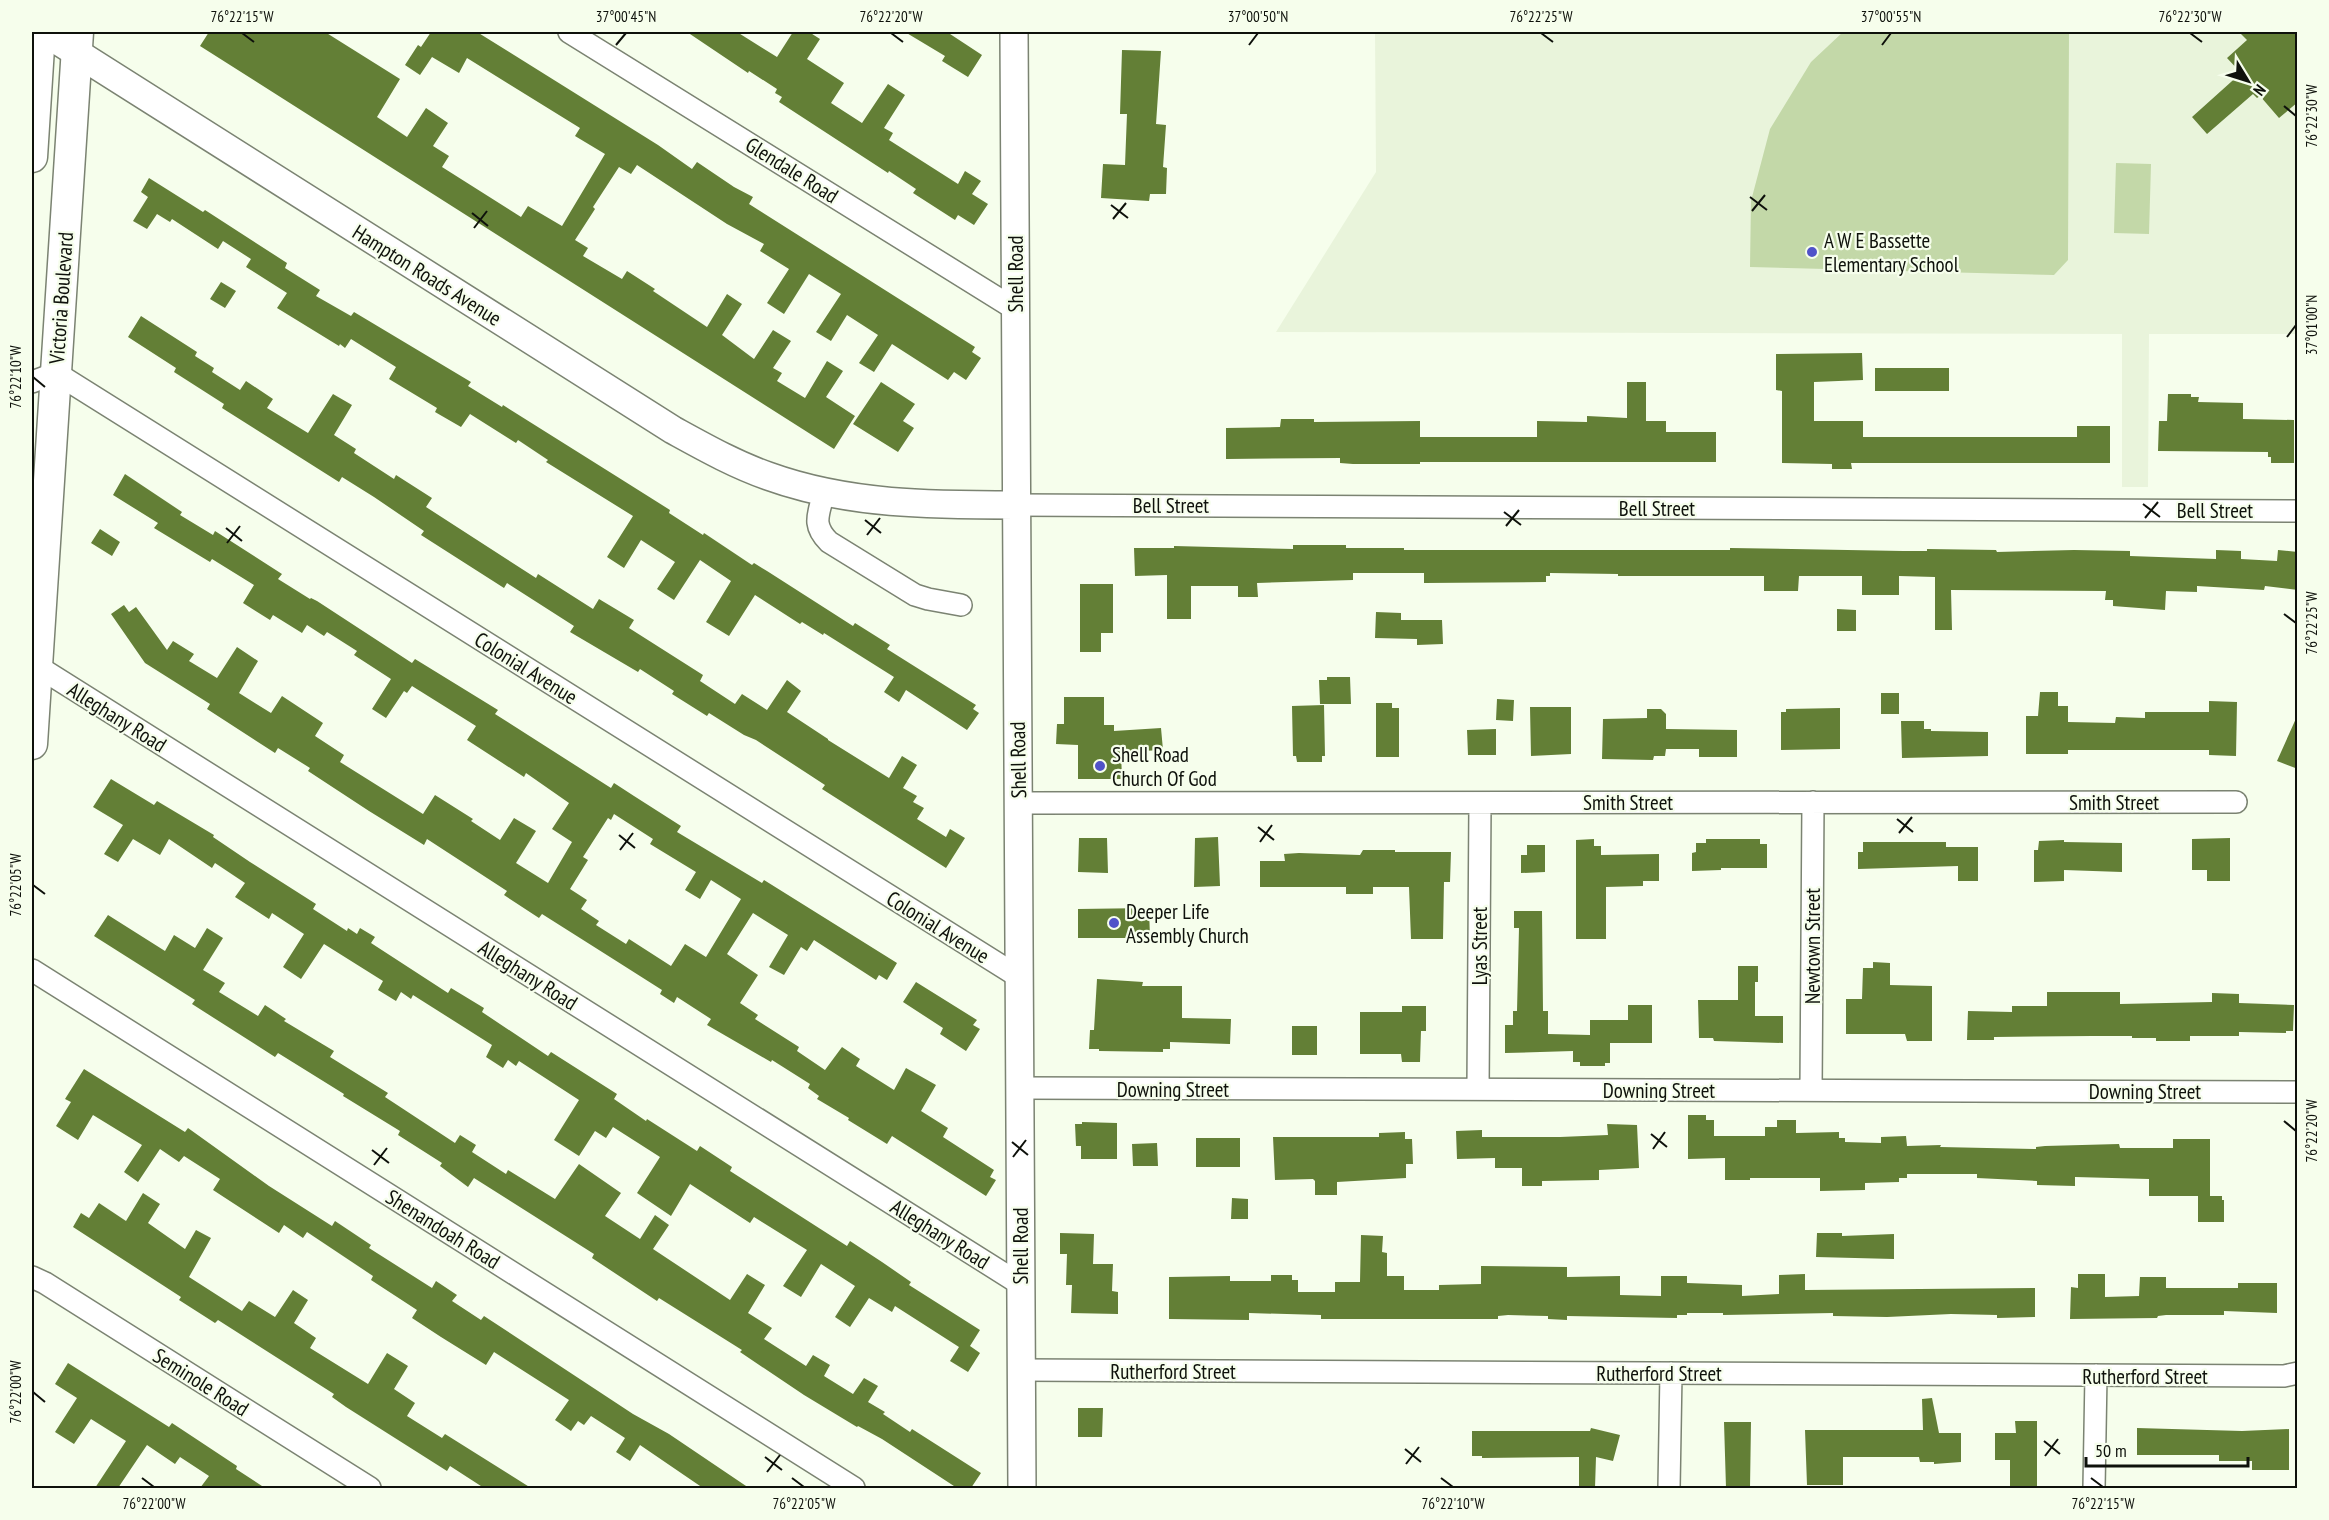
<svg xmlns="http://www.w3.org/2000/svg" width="2329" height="1520" font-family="'PT Sans Narrow',sans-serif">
  <rect width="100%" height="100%" fill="#f6feec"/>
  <path fill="#e9f4db" d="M1375 32H2297V334H2149L2148 487H2122V334L1276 332 1376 172Z"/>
  <path fill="#c3d8a8" d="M1843 32H2069L2068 260 2054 275 1750 267 1751 201 1770 129 1811 62Z
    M2116 163 2151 164 2149 234 2114 233Z"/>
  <path fill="#637f36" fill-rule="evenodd" d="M209 32H325L400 79 377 117 407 137 426 108 448 123 433 146 449 156 442 167 521 217 528 206 562 226 605 154 575 136 580 128 467 58 459 73 432 57 420 75 405 65 418 45 421 47 431 32H477L658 145 692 169 697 162 734 187 753 197 749 204 975 347 972 352 981 358 966 380 954 372 948 380 892 344 874 372 859 363 878 335 847 315 831 341 816 332 841 294 809 274 784 314 767 303 789 269 760 251 764 244 727 224 637 165 631 174 619 167 593 207 595 209 575 240 588 248 583 256 622 279 627 271 655 289 653 291 707 327 727 294 742 304 722 335 754 359 773 330 791 341 773 368 782 373 777 381 805 398 827 361 843 371 826 397 855 416 834 449 200 46Z
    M687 32H737L777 57 793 32H809L820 39 807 59 844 83 831 103 862 123 888 84 905 95 884 128 893 133 889 140 958 184 965 171 981 181 972 194 988 204 974 225 958 215 955 220 913 193 916 189 889 171 888 173 779 102 782 97 775 93 777 89 749 71 748 73Z
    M905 32H947L982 55 968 77 942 61 945 56Z
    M2239 32H2298V102L2279 118 2260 96 2257 98 2253 94 2207 134 2192 117 2241 73 2227 58 2247 40Z
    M1122 50 1161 51 1156 124 1166 125 1163 167 1167 168 1166 194H1150L1149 201 1101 198 1103 164 1125 165 1127 114H1120Z
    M149 178 203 212 205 210 287 263 285 268 320 290 316 296 351 316 354 312 471 382 468 386 502 407 503 405 616 476 670 510 669 513 703 535 704 533 752 565 754 563 767 571 853 626 855 623 890 645 887 649 976 705 973 709 979 713 967 730 906 690 899 702 884 692 894 677 824 633 823 635 802 622 800 624 755 595 729 636 706 622 731 581 700 560 674 600 657 589 675 562 641 540 624 568 607 557 633 516 546 462 548 460 518 440 516 443 470 414 461 427 435 412 437 408 389 379 396 367 351 339 345 348 340 344 339 346 277 308 287 293 246 267 251 259 223 241 218 249 172 219 170 222 157 214 147 229 133 221 148 197 141 192Z
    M221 282 236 291 225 308 210 299Z
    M141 316 197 352 195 356 214 368 212 372 240 390 246 381 273 399 267 408 308 433 333 394 352 405 334 435 356 449 354 453 394 479 396 475 432 498 426 507 536 578 538 574 593 609 599 599 634 620 629 628 703 675 700 681 735 704 742 694 767 710 787 680 801 691 787 712 828 739V740L889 778 902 756 917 765 903 788 917 796 913 802 924 808 917 819 946 837 950 829 965 838 946 868 822 789 825 785 756 740 744 735 709 713 707 716 672 694 674 691 640 669 638 672 570 632 574 626 507 583 504 588 421 535 424 531 374 497 342 477 339 482 222 408 224 404 174 372 176 368 128 337Z
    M1862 353 1863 380 1814 382V421H1863V437H2077V426H2110V463H1851L1852 469H1832V464L1782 463V391L1776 390V354Z
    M1875 368H1949V391H1875Z
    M881 382 915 404 903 421 914 428 898 452 853 424Z
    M1627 382H1646V421H1666V432H1716V462H1420V464H1353L1340 463V458L1226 459V428L1280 427 1281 419H1314V422L1420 421V437H1537V421L1587 422V416L1627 418Z
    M2168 394H2191V397H2199L2198 402 2243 403V419L2294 420V463H2271V457H2268V452L2158 451 2159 421H2167Z
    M125 474 182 512 180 515 213 535 215 531 282 574 278 579 310 599 311 598 317 601 412 663 415 659 498 710 495 714 611 788 614 783 634 796 681 826 677 832 762 883 764 880 897 963 887 980 879 975 876 980 814 940 807 951 801 947 784 975 769 967 788 935 753 913 727 954 758 975 740 1003 758 1015 755 1019 799 1047 797 1051 825 1070 842 1047 860 1059 856 1066 894 1090 906 1068 936 1085 921 1111 948 1128 943 1137 994 1170 990 1177 996 1180 986 1196 892 1136 887 1144 848 1120 849 1118 817 1099 819 1096 808 1088 810 1084 772 1060 771 1062 707 1025 711 1019 677 997 674 1003 660 994 662 990 610 957 542 914 539 918 504 895 507 891 427 839 424 845 369 811 308 771 310 768 278 748 275 753 207 709 210 704 145 663 111 614 124 605 129 612 136 607 167 650 173 641 194 654 189 661 217 678 237 647 258 661 239 693 271 713 282 696 323 723 315 736 344 755 340 762 423 814 435 795 473 819 471 821 500 840 514 818 536 831 516 863 548 883 572 842 552 829 569 803 526 773 524 777 467 740 476 726 412 686 407 693 404 691 386 718 372 709 391 679 354 655 357 651 327 632 324 636 307 625 302 633 273 615 270 620 243 603 254 585 212 559 210 562 154 528 158 523 113 495ZM614 814 653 839 650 844 696 872 685 890 700 899 711 880 741 899 706 957 685 944 671 966 629 939 626 944 596 925 599 921 581 909 587 900 570 889 588 860 583 857 608 818 611 820Z
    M100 529 120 542 112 556 91 543Z
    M1293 545H1346V548H1404V550H1730V548L1903 551H1927V549L1996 550 1997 552 2074 550 2130 551V556L2216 559V550L2241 551V559L2277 561 2278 550 2298 552V590L2265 586 2264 590 2197 586V592L2166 591 2165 610 2113 606V600H2105L2106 591 1951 590 1952 630H1935V577L1899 576V595H1862V576H1799L1798 591H1764V576H1618V574L1550 573V576H1546V582L1424 583V573H1353V580L1257 583 1258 597H1238V586H1191V619H1167V575L1135 576 1134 548H1174V546L1293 549Z
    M1080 584H1113V633H1101V652H1080Z
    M1837 609 1856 610V631H1837Z
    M1376 612 1401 613V620H1442L1443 644 1417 645V639L1375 638Z
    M1327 677H1350L1351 704H1320L1319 680H1327Z
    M2040 692H2058V706H2068V722L2115 723 2116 717 2145 718V712H2209V701L2237 702 2236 756 2209 755V750H2068V754H2026V716H2038Z
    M1881 693H1899V714H1881Z
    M1064 697H1104V725H1114V731L1161 728 1163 750 1121 752 1122 779H1078V745L1056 744 1057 724H1064Z
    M1497 699 1514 700 1513 721 1496 720Z
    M1376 703H1392V708H1399V757H1376Z
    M1324 705 1325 756H1322V762H1297L1296 756H1293L1292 706Z
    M1530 707H1571V754L1531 756Z
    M1840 708V749L1781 750V712H1786V709Z
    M1647 709H1661L1666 714V729L1737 730V757H1699V749H1666L1665 756H1654L1653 760 1602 759 1603 719 1647 718Z
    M2298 714V769L2277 761Z
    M1901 721H1924V729H1931V731L1988 732V756L1902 758Z
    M1496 729V755H1468L1467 730Z
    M111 779 154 805 157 801 214 835 213 837 250 862 316 904 313 909 347 931 348 928 357 934 360 928 375 937 371 943 448 993 451 988 484 1008 482 1012 548 1056 551 1052 617 1094 614 1099 646 1121 647 1119 697 1151 700 1146 732 1167 730 1171 847 1246 850 1241 882 1262 911 1282 909 1285 980 1330 970 1346 980 1353 968 1372 950 1361 959 1347 895 1306 892 1312 869 1298 850 1327 835 1317 855 1286 821 1264 801 1297 783 1286 807 1250 754 1217 750 1223 690 1184 671 1216 637 1193 660 1157 613 1127 606 1138 595 1131 579 1156 554 1140 579 1100 519 1061 516 1066 508 1060 503 1068 486 1057 492 1045 413 995 411 999 401 992 396 1001 378 990 383 981 324 944 301 979 283 967 304 934 272 913 269 919 235 897 245 883 215 863 212 868 169 839 160 855 133 839 118 862 104 854 123 825 93 807Z
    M1218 837 1220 886 1194 887 1195 838Z
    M1079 838H1107L1108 873 1078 872Z
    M2230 838V881H2207V870H2192V839Z
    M1594 839V846H1601V855L1659 854V881H1643V886L1606 887V939H1576V840Z
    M1706 839H1760V844H1767V868H1721V870L1692 871V853L1696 852V843H1706Z
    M2064 840V842L2122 843V872L2064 870V881L2034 882V850H2038L2039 841Z
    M1863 842H1946V847H1978V881H1958V866L1858 869V852H1863Z
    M1527 845H1545V872L1521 873V855H1527Z
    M1363 850H1395V852H1451L1450 882H1444L1443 939H1411L1409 887H1373V894H1346V887H1260V861H1285L1284 854 1299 853 1360 855Z
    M1149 908 1150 938H1078V909Z
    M1514 911H1542L1543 1011H1548V1034L1590 1035V1020H1628V1005H1652V1043H1610V1063H1605V1066H1580V1062H1573V1051L1505 1053V1025H1513V1011H1517L1519 928H1514Z
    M108 915 165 951 174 935 195 948 207 928 223 938 203 970 225 983 219 992 258 1016 265 1005 286 1019 284 1021 334 1051 330 1057 388 1093 385 1097 455 1143 460 1135 476 1145 472 1152 506 1174 508 1170 555 1199 579 1164 621 1193 605 1216 640 1239 655 1215 669 1225 653 1249 730 1300 747 1274 765 1285 748 1313 772 1328 764 1339 806 1366 813 1355 830 1365 824 1376 853 1394 864 1378 878 1386 868 1402 885 1412 883 1414 910 1432 912 1429 981 1473 971 1488H957L882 1439 858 1426 857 1427 804 1395 740 1352 742 1350 659 1298 657 1301 592 1258 594 1254 474 1178 468 1187 440 1166 442 1163 398 1135 400 1131 343 1096 344 1094 278 1053 275 1057 192 1004 195 1000 94 936Z
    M1873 962 1890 963V985L1932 986V1041H1907L1905 1034H1846V999H1862L1863 968H1873Z
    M1738 966H1758V982H1755V1016H1783V1043L1714 1041 1713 1038H1699L1698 1000H1738Z
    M1097 979 1143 982 1142 986H1182V1018L1231 1019 1230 1044 1170 1042V1049H1163V1052L1099 1051V1049H1089L1090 1030H1094Z
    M916 982 977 1020 973 1025 980 1029 966 1051 940 1034 943 1028 903 1002Z
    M2047 992H2120V1004L2212 1002V993L2239 994V1003L2294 1005 2293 1031H2286V1033L2239 1032V1036H2190V1041H2156V1038H2132V1036H2092L1994 1037V1040H1967L1968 1011 2012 1012V1006H2047Z
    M1402 1006H1426V1031H1421L1420 1062H1402L1401 1054H1360V1012H1402Z
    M1292 1026H1317V1055H1292Z
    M84 1069 185 1132 188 1128 269 1186 332 1226 335 1221 371 1245 369 1248 432 1288 436 1281 457 1295 452 1301 481 1320 484 1316 633 1414 669 1434 749 1488H703L640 1445 630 1461 616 1452 625 1438 591 1416 584 1425 578 1421 571 1431 555 1420 569 1400 494 1352 486 1365 441 1337 412 1318 417 1310 371 1280 373 1276 307 1232 303 1238 284 1225 279 1233 213 1190 220 1179 184 1156 179 1162 160 1149 138 1182 124 1172 142 1145 93 1115 78 1140 56 1126 71 1102 65 1099Z
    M1688 1115H1706V1120H1714V1136H1765V1127H1777V1120H1796V1133L1839 1132V1138H1845V1142L1881 1143V1137L1906 1136 1907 1146 1941 1145 1940 1147 2036 1149V1147L2045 1146 2119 1144 2120 1148H2173V1139H2210V1196H2222V1200H2224V1222H2198V1196H2149V1179L2075 1177V1186L2037 1185V1181L1977 1178V1174H1907V1178H1899V1182L1865 1183V1190L1820 1191V1178H1750V1180H1725V1158L1688 1159Z
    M1082 1122 1117 1123V1159H1081V1146H1076L1075 1124H1082Z
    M1607 1124 1637 1125 1639 1168 1599 1170V1180L1542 1181V1186H1522V1168H1495V1158L1457 1159 1456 1131 1482 1130V1137H1560L1608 1135Z
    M1405 1132V1139H1412L1413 1164H1406V1178L1337 1182V1195H1315V1181L1313 1179 1275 1180 1273 1137H1379V1133Z
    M1196 1138H1240V1167H1196Z
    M1157 1143 1158 1166H1133L1132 1144Z
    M143 1193 160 1204 148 1223 185 1249 196 1230 211 1238 189 1277 242 1311 249 1301 275 1317 293 1290 308 1300 294 1323 316 1338 310 1348 368 1384 387 1353 408 1366 394 1389 415 1403 407 1416 442 1438 445 1434 531 1488H484L450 1466 447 1471 346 1407 332 1397 334 1394 218 1320 215 1323 179 1300 181 1297 73 1227 81 1213 89 1218 99 1203 126 1221Z
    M1232 1198 1248 1199V1219H1231Z
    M1060 1233 1094 1234 1093 1264H1113L1112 1291 1118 1292V1314L1071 1313 1072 1285H1066L1067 1254H1060Z
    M1817 1233H1842V1236L1894 1234V1259L1816 1257Z
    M1361 1235 1383 1236 1382 1252 1387 1253V1276H1404V1290H1439V1285L1481 1284V1266L1567 1267V1277L1620 1276V1295L1661 1296V1276H1687V1283L1742 1285V1296L1779 1294V1275L1805 1274V1290L2035 1288V1317L1997 1318V1315L1951 1314 1887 1317 1833 1316V1313L1723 1315V1313H1687V1315H1677V1318L1567 1316V1320L1548 1319V1316L1508 1315 1498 1316V1319H1321V1315L1249 1313V1320L1169 1319V1277L1230 1276V1281H1271V1275H1292V1280H1298V1292H1335V1282H1360Z
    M2078 1274H2105V1297L2139 1296 2140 1277H2166V1288H2238V1283H2277V1313L2224 1311V1315H2166L2158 1316 2157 1318 2070 1319 2071 1287 2078 1288Z
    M68 1363 169 1427 172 1423 237 1466 236 1469 265 1488H200L209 1476 180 1457 175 1464 147 1445 118 1488H95L126 1441 91 1419 74 1444 55 1432 77 1398 55 1384Z
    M1932 1398 1939 1433H1961V1462L1934 1464V1462H1920L1919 1457H1843V1485H1807L1805 1430H1923L1922 1399Z
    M1078 1408H1103L1102 1437H1078Z
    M2015 1421H2037V1488H2010V1460H1995V1433H2016Z
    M1724 1422H1751L1750 1488H1726Z
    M1591 1428 1620 1435 1613 1461 1596 1457 1595 1488H1579V1457L1482 1458V1456H1472V1431H1590Z
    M2137 1428 2242 1431 2289 1429V1470H2252V1461H2219V1455H2137Z"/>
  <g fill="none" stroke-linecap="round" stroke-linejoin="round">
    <defs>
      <path id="minor" d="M569 32 1015 309
        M32 382 56 373 1019 977
        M824 492C819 514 811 524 829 542L915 595 928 599 961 605
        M1016 505 2298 511
        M37 666 1020 1284
        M1019 803 2236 802
        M32 970 854 1488
        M1020 1088 2298 1092
        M1478 1089 1480 803
        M1811 1090 1813 802
        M32 1277 45 1283 370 1488
        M1021 1370 2284 1376 2298 1373
        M1669 1488 1671 1373
        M2094 1488 2096 1375"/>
      <path id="tertiary" d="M44 32 673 430C704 447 734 464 768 476 848 505 932 505 1016 505
        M1014 32 1022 1488"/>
      <path id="secondary" d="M32 157 40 32
        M32 744 78 32"/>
    </defs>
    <use href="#minor" stroke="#7b8372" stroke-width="24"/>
    <use href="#tertiary" stroke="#7b8372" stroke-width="30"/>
    <use href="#secondary" stroke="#7b8372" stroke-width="33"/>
    <use href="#minor" stroke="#fff" stroke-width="21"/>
    <use href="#tertiary" stroke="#fff" stroke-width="27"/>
    <use href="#secondary" stroke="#fff" stroke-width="30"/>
  </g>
  <path fill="none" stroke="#0e110b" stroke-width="2" d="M242 33 254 42M891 33 903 42M1541 33 1553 42M2190 33 2202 42M616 45 626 33M1249 45 1258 33M1882 45 1891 33M2284 106 2296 116M1750 197 1767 210M1111 205 1128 218M1752 211 1765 195M472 213 488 226M1113 219 1126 203M474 228 487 211M2287 337 2296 325M33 377 45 387M2143 504 2160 517M1504 512 1521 525M2145 518 2158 502M865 520 881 533M1506 526 1519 510M226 528 242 541M867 535 880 518M227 543 240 526M2284 614 2296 623M1897 819 1913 832M1258 827 1274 840M1899 833 1912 817M619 835 635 848M1260 842 1272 825M620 850 633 833M33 885 45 894M2284 1121 2296 1131M1651 1134 1667 1147M1012 1142 1028 1155M1653 1149 1665 1132M372 1150 389 1163M1013 1157 1026 1140M374 1165 387 1148M33 1392 45 1402M2044 1441 2060 1454M1405 1449 1421 1462M2045 1456 2058 1439M765 1457 782 1470M1406 1464 1419 1447M767 1472 780 1455M142 1478 154 1487M792 1478 804 1487M1441 1478 1453 1487M2091 1478 2103 1487"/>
  <g fill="#5052c9" stroke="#f6feec" stroke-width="2">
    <circle cx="1812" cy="252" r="6"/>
    <circle cx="1100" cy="766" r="6"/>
    <circle cx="1114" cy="923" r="6"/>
  </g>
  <g text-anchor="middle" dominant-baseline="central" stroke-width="4.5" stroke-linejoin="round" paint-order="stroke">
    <g font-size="21" fill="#0e110b" stroke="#f6feec">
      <text transform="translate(792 170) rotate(32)">Glendale Road</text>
      <text transform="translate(1015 274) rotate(-90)">Shell Road</text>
      <text transform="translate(427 275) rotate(32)">Hampton Roads Avenue</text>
      <text transform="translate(61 298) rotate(-86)">Victoria Boulevard</text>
      <text x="1171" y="505">Bell Street</text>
      <text x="1657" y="508">Bell Street</text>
      <text x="2215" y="510">Bell Street</text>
      <text transform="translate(526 668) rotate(32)">Colonial Avenue</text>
      <text transform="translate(117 717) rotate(32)">Alleghany Road</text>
      <text transform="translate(1018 760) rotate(-91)">Shell Road</text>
      <text x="1628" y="802">Smith Street</text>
      <text x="2114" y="802">Smith Street</text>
      <text transform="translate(938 927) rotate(32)">Colonial Avenue</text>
      <text transform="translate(1479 946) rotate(-90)">Lyas Street</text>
      <text transform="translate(1812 946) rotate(-90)">Newtown Street</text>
      <text transform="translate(528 975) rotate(32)">Alleghany Road</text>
      <text x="1173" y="1089">Downing Street</text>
      <text x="1659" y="1090">Downing Street</text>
      <text x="2145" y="1091">Downing Street</text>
      <text transform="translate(443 1229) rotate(32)">Shenandoah Road</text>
      <text transform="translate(940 1234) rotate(32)">Alleghany Road</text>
      <text transform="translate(1020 1246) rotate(-90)">Shell Road</text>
      <text x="1173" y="1371">Rutherford Street</text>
      <text x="1659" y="1373">Rutherford Street</text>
      <text x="2145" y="1376">Rutherford Street</text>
      <text transform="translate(201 1382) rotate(32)">Seminole Road</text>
    </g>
    <g font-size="21" fill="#0e110b" stroke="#f6feec" text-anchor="start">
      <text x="1824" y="240">A W E Bassette<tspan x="1824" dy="24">Elementary School</tspan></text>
      <text x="1112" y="754">Shell Road<tspan x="1112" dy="24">Church Of God</tspan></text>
      <text x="1126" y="911">Deeper Life<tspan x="1126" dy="24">Assembly Church</tspan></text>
    </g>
  </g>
  <rect width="2329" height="1520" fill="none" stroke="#f6feec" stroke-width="66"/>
  <g transform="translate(2248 81) rotate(128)" stroke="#f6feec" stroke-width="4.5" paint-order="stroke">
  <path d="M0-4.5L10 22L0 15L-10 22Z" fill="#0e110b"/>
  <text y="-9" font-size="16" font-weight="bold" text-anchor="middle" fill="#0e110b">N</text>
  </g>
  <path d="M2086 1457v9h162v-9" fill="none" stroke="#0e110b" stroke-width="3"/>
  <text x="2095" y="1457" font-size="18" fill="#0e110b" stroke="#f6feec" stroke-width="4.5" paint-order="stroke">50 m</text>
  <rect x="33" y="33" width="2263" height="1454" fill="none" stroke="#0e110b" stroke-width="2"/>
  <g font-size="15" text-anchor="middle" fill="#0e110b">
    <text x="242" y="22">76°22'15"W</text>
    <text x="626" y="22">37°00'45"N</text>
    <text x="891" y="22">76°22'20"W</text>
    <text x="1258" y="22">37°00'50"N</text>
    <text x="1541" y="22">76°22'25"W</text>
    <text x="1891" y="22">37°00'55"N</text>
    <text x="2190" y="22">76°22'30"W</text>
    <text transform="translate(2312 116) rotate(-90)" y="5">76°22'30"W</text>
    <text transform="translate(2312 325) rotate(-90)" y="5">37°01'00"N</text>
    <text transform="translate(16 377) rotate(-90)" y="5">76°22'10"W</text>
    <text transform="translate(2312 623) rotate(-90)" y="5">76°22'25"W</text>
    <text transform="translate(16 885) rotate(-90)" y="5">76°22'05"W</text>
    <text transform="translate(2312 1131) rotate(-90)" y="5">76°22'20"W</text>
    <text transform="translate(16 1392) rotate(-90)" y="5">76°22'00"W</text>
    <text x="154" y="1509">76°22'00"W</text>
    <text x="804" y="1509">76°22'05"W</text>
    <text x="1453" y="1509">76°22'10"W</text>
    <text x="2103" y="1509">76°22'15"W</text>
  </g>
</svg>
